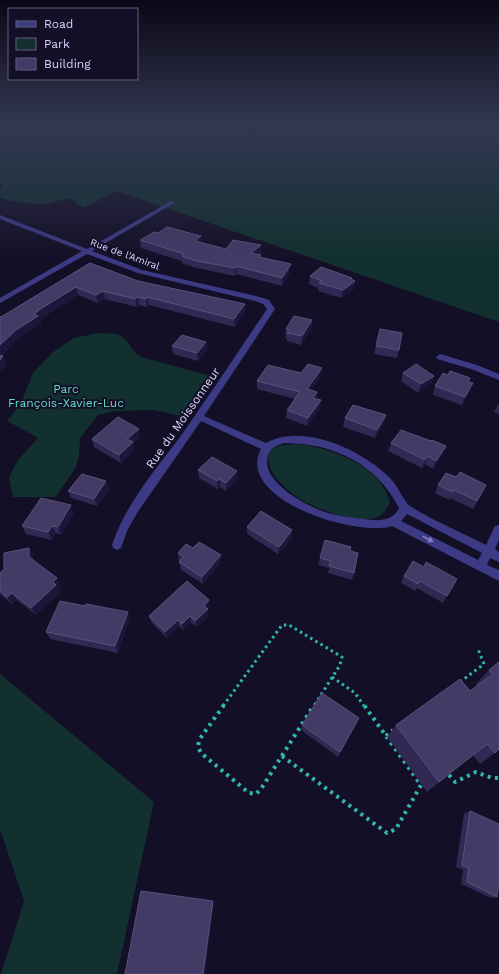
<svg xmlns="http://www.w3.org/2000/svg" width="499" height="974" font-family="'Work Sans',sans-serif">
  <rect width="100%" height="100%" fill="#130f26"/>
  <path fill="#12302f" d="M0 124H499V322L116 191 83 208 69 198 42 205 11 201 0 198V190L4 185H0Z
    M98 333C106 334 117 332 124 338 131 344 130 350 141 357L210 376 182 416 153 410 115 411 98 415 80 438 79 455 76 467 56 497H13L9 477 18 460 37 439V437L7 421 20 405 33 373 53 352 74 338Z
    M294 444C328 446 381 465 390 502 387 508 385 513 379 516 361 527 313 508 297 497 284 489 251 457 279 446 283 444 290 445 294 444Z
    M0 674 154 802 117 974H1L24 901 0 829Z"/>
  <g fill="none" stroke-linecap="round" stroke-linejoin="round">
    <path stroke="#2fb8b0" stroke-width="3" stroke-dasharray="2.5 3.5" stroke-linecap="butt" d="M332 677 355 693 364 706
      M460 682 484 664 478 649
      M223 706 282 625H289L342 657 340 665 314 706"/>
    <path stroke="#2fb8b0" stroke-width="4" stroke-dasharray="3 4.5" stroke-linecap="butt" d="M224 705 199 740 198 747 201 753 249 793 256 794 261 789 314 705
      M386 736 393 730
      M282 756 387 833 396 829 421 785 364 705
      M449 775 455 782 476 772 492 778H499"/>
    <path fill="#3d3a85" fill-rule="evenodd" d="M171 201 176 202 92 251 142 270 260 297 269 300 275 309 204 416 266 443C303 422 364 451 391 479 397 485 405 503 410 506 433 521 461 532 486 545L495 526 499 525V540L495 549 499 552V562L490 558 487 565 499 570V581L392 526C357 538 234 499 261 449L201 421 137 513 127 531 121 548 117 550 113 548 112 545C126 502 159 466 185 430 213 390 240 349 267 309L263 304 255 301 138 273 87 254 0 303V298L82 251 0 219V215L87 249ZM284 443C333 443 376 463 399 508 393 522 377 521 364 519 352 518 339 516 328 513 308 507 267 485 267 462 267 451 274 446 284 443ZM407 514 482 553 478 560 401 521Z
      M440 354 477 365 499 374V380L471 369 437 359 436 357Z"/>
  </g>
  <path fill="#312854" d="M158 233 202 243 226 249 261 245V253L259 255H261V258L290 272 282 286 236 274 235 276 197 268 183 264 182 261 141 248 140 240Z
    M90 263 138 281 245 312 235 327 149 305 147 307 139 305 137 307 105 299 98 303 78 295 45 316 40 320 41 324 19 338 1 356H3L7 364 0 371V316L1 317Z
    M310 276 352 280 354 289 341 298 318 291V288L309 284Z
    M312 320 311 328 301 345 287 341V338H285L286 329Z
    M206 342 207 350 198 361 173 354 172 346Z
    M376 346 399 350 397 358 374 354Z
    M301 373 321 376 311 390 317 392 316 399 320 408 307 426 286 418 287 410 295 399 257 389V381Z
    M403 373 434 376 431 384 418 393 401 381Z
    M448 375 470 378 468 382 469 392 462 405 433 395 435 386Z
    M499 403V414L494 412Z
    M386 415 383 424 375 438 343 427 345 418Z
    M140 437 133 443 135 450 121 463 94 447 92 439Z
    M431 441 446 446 443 454 433 469 425 464 422 468 388 451 391 443Z
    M198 470 238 479 226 491 220 487 218 489 199 478Z
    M438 485 482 493 473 509 450 498 449 500 435 493Z
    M109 489 97 506 71 498 68 491Z
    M74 513 61 535 56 533 52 540 26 534 22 526Z
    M247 527 292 538 278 554 247 534Z
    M29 548 33 555V561L60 586 58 588 60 592 36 615 17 600 12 604 0 594V573Z
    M193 548 221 562 203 584 181 570 179 562 180 561H179L178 553Z
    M350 551 354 573 352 580 328 573 329 568 318 565 320 558Z
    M413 561 447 596 443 603 417 588 415 591 401 583 404 576Z
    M210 607 208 609V616L197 627 191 623 183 630 179 626 167 638 151 622 149 616Z
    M130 618 118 653 50 639 46 632Z
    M499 662 495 753 480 764 473 755 427 792 387 737 396 725 470 691 477 686 476 684 489 670Z
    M359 718 338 757 301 730 302 725Z
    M470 811 497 897 491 898 461 884 463 870 456 867 464 814Z"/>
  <path fill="#1d163a" d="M201 236 202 244 195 241Z
    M261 245V253L251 261V253Z
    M291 264 290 272 282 286V278Z
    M236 266V274L235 276V268Z
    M352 278 351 284 355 281 354 289 341 298 343 290 351 279Z
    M76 287 78 295 45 316 40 320 41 324 19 338 0 357V345L16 330 42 308Z
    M103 291 105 299 98 303 96 295Z
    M138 297 139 305 137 307 135 299Z
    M147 297 149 305 147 307 146 299Z
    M245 304V312L235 327 234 319Z
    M312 320 311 328 301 345 302 336Z
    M206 342 207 350 198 361 197 353Z
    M3 356 7 364 0 371V360Z
    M322 368 321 376 306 396 307 389Z
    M434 376 431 384 418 393 421 384Z
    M473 383 469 392 462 405 465 397Z
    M317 392 316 400 313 398Z
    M321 400 320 408 307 426 308 418Z
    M386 415 383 424 375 438 377 430Z
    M139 429 140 437 133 443 135 450 121 463 119 455 127 439Z
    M446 446 443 454 433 469 436 461Z
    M428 456 425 464 422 468 425 460Z
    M237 471 238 479 226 491V483Z
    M219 479 220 487 218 489 217 481Z
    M106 481 109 489 97 506 94 499Z
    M71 505 74 513 61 535 58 527Z
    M52 526 56 533 52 540 48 532Z
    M292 530V538L278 554 279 547Z
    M29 548 33 555 34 565 29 557Z
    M221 555V562L203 584 202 577Z
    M57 578 60 586 58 588 60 592 36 615 31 608 53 582Z
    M12 593 17 600 12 604 7 597Z
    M209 600 210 607 206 611 208 609V616L197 627 195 621 204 606Z
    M128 612 130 618 118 653 115 646Z
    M190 616 191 623 183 630 182 624Z
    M178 620 179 626 167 638 165 632Z
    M213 901 214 902 205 974H203Z"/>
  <path fill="#433a66" stroke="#5a527e" d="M167 227 201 236 195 241 226 249 233 240 261 245 251 253 261 255 259 257 291 264 282 278 236 266 235 268 197 261 182 256 184 254 140 240 154 232 158 233Z
    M90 263 138 281 245 304 234 319 147 297 146 299 138 297 135 299 103 291 96 295 76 287 42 308 34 314 38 316 16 330 0 345V316L1 317Z
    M321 267 352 278 351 279 355 281 343 290 319 283 322 281 310 276Z
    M294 316 312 320 302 336 287 333 289 330 286 329Z
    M380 329 402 333 399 350 376 346Z
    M182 335 206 342 197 353 172 346Z
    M0 355 3 356 0 360Z
    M308 364 322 368 307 389 317 392 313 398 321 400 308 418 287 410 300 392 257 381 268 365 301 373Z
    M416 364 434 376 421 384 403 373Z
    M450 371 470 378 468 382 473 383 465 397 435 386 443 373 448 375Z
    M353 405 386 415 377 430 345 418Z
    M118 417 139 429 127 439 133 442 119 455 92 439Z
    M401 430 431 441 432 440 446 446 436 461 428 456 425 460 391 443Z
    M212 457 237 471 226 483 219 479 217 481 198 470Z
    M460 472 486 485 477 501 454 490 452 492 438 485 446 473 456 477Z
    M82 474 106 481 94 499 68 491Z
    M41 498 71 505 58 527 52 526 48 532 22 526Z
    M261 511 292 530 279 547 247 527Z
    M325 540 351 547 350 551 358 553 354 573 329 566 331 561 320 558Z
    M199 542 221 555 202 577 179 562 184 557 178 553 186 544 193 548Z
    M29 548V557L57 578 53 582 56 585 31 608 12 593 7 597 0 591V573L4 569V553Z
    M413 561 424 567 426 562 457 579 447 596 420 581 418 584 404 576Z
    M187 581 209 600 204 606 208 609 195 621 190 616 182 624 178 620 165 632 149 616Z
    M60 601 85 606 86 604 128 612 115 646 46 632Z
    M499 662V749L495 753 487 744 439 782 396 725 460 679 470 691 493 674 489 670Z
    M322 693 359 718 340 752 302 725Z
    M470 811 499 824V882L497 897 467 882 469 868 462 865Z
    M141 891 213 901 203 974H125Z"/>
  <defs><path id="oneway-solid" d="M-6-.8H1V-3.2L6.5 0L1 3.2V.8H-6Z"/></defs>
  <use fill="#837fbc" href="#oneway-solid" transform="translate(428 539) rotate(27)"/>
  <linearGradient id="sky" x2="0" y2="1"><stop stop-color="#0a0815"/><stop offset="0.48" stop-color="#333752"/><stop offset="1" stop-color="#333752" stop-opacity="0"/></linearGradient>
  <rect width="499" height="260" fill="url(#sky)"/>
  <g text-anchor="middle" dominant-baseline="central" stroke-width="4" stroke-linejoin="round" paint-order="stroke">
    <g font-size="10" fill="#d9d4ff" stroke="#130f26">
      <text transform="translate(125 254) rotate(20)">Rue de l'Amiral</text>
    </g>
    <g font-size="12" fill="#5fe0c0" stroke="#130f26">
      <text x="66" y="389">Parc<tspan x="66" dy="14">François-Xavier-Luc</tspan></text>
    </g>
    <g font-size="12" fill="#d9d4ff" stroke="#130f26">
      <text transform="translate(183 418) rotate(-55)">Rue du Moissonneur</text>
    </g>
  </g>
  <rect x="8" y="8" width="130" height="72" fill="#130f26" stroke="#625e7d"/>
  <rect x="16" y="21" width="20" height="6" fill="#3d3a85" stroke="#625e7d"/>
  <text x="44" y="28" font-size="12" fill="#d9d4ff">Road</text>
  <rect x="16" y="38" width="20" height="12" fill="#12302f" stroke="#625e7d"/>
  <text x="44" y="48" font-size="12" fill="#d9d4ff">Park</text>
  <rect x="16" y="58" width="20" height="12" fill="#433a66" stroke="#625e7d"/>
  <text x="44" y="68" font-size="12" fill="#d9d4ff">Building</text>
</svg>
